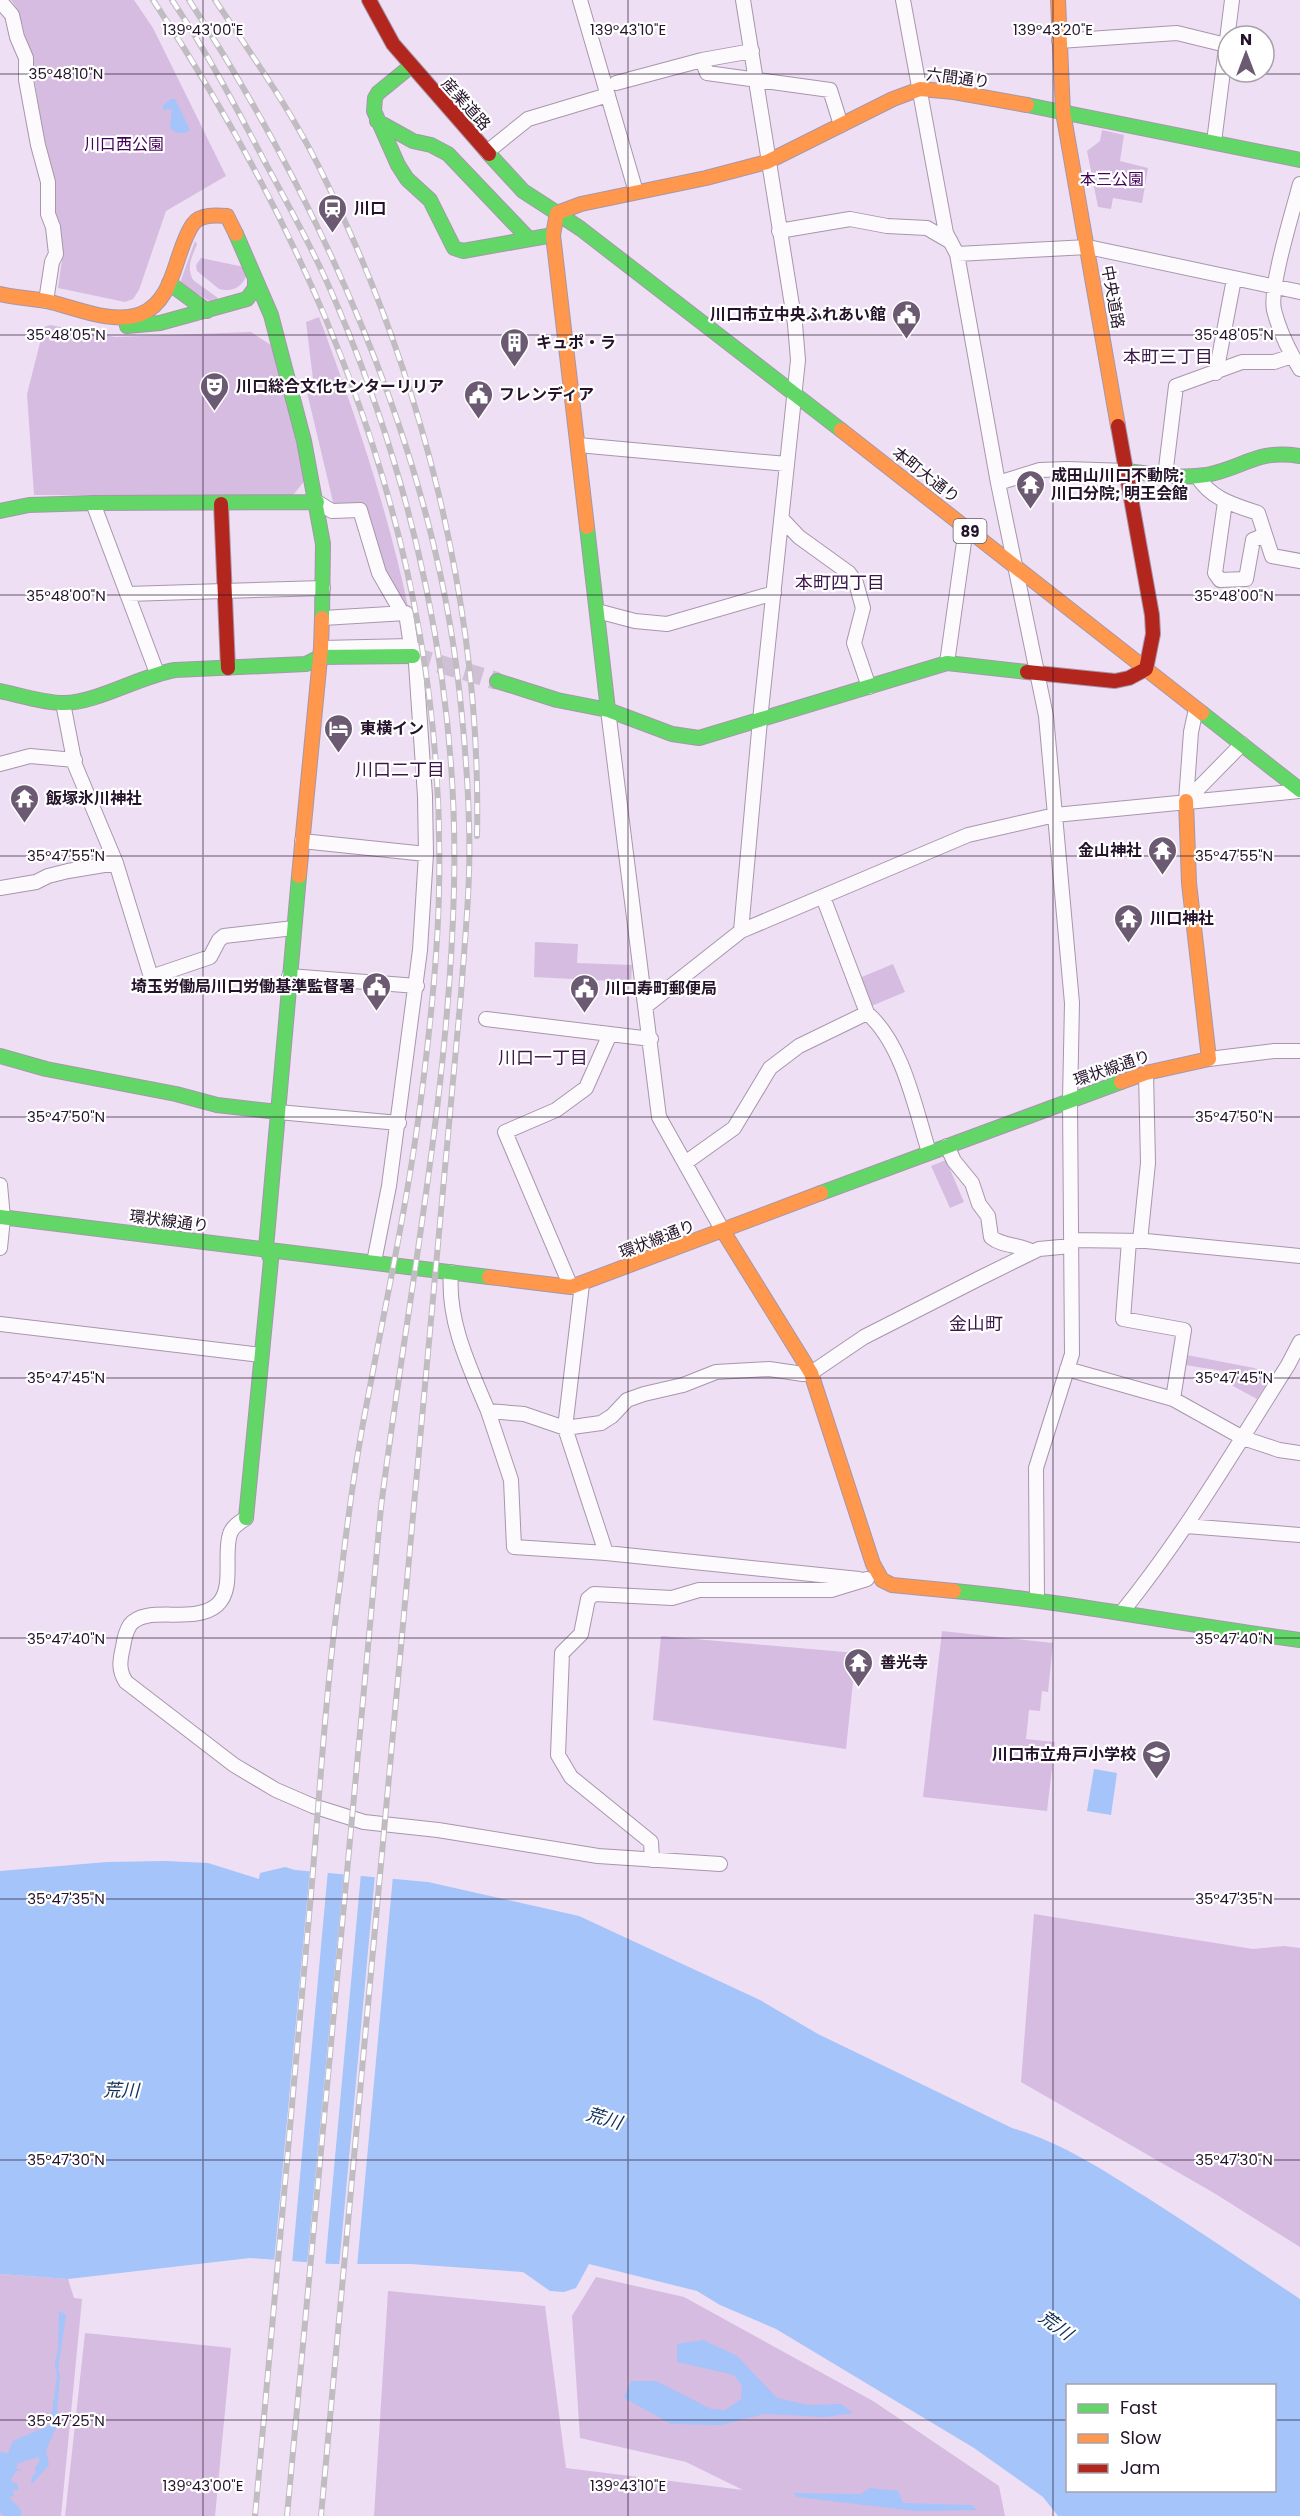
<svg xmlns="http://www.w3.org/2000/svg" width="1300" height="2516" font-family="Poppins,'Noto Sans JP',sans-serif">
  <rect width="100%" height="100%" fill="#eedff4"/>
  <path fill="#d6bce0" d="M11 0H134L153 28 226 176 166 211 139 290 133 299 125 302 58 288 62 260 31 57 18 10Z
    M1102 130 1124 135 1120 161 1148 168 1142 203 1113 198 1111 209 1098 207 1087 151 1100 141Z
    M195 241 197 244C192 257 186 266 193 280L218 298 214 304 180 283Z
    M201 258 244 267 247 272C245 286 232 293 219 289L197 271 196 265Z
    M319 317C355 413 388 511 409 611L406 610 384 571 365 505 334 506 306 388 313 379 306 322Z
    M50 325 115 337 251 332 274 347 305 480 294 494 288 496 34 495 27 394 44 327Z
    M535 942 578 944 577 963 632 965 631 982 534 977Z
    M893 964 905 992 869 1007 857 979Z
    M946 1160 964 1202 950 1208 931 1166Z
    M1187 1355 1254 1368 1273 1374 1257 1399 1222 1380 1223 1371 1185 1365Z
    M942 1631 1053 1643 1048 1692 1042 1691 1040 1711 1029 1710 1026 1739 1055 1742 1047 1811 923 1797Z
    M661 1636 856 1653 846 1749 653 1720Z
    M1034 1914 1253 1949 1284 1946 1300 1948V2247L1214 2193 1021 2082Z
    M0 2274 68 2279 74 2298 82 2299 61 2516H0Z
    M596 2277 684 2297 873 2401 999 2486 1005 2516H374L388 2291 545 2306 566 2468 743 2490 686 2462 580 2438 572 2316Z
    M85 2333 231 2348 215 2516H65Z"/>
  <path fill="#a4c4fa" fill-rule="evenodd" d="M171 99H175L190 130C182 135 177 134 170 128L172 109 163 110V105Z
    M1094 1769 1117 1773 1111 1815 1087 1811Z
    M166 1861 208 1863 259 1879 260 1873 285 1867 295 1870 428 1882 579 1916 760 2000 818 2034 1012 2128C1061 2142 1103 2170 1146 2197 1198 2230 1249 2265 1300 2299V2516H1058L1043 2497 974 2448 776 2329 720 2305 697 2291 589 2264 576 2288 564 2292 550 2291 523 2272 410 2264H332L250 2258 68 2279 0 2274V1871L107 1862ZM1068 2386H1274V2490H1068Z
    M59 2311 66 2315 58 2369 60 2375 56 2428 46 2450 49 2465 31 2485 32 2476 36 2474 35 2468 39 2462V2457L18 2463 16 2468 22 2471H16L11 2479 13 2483 18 2484V2490L13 2489 14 2496 9 2497 21 2510V2516H3L0 2512V2452L8 2453 13 2441 50 2425 57 2376 55 2364 58 2349Z
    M703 2340 737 2356 777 2398 808 2405 841 2404 853 2413 826 2417 764 2414 721 2425 671 2424 624 2398 631 2381H656L711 2409 725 2410 741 2399 742 2386 734 2375 677 2362V2344Z
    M870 2488 898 2491 903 2503 972 2505 977 2510 916 2511 797 2497 793 2493 861 2494Z"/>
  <path fill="#eedff4" d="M310 1869 328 1870 292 2264 274 2263Z
    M344 1872 361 1873 325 2267 307 2265Z
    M375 1875 393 1876 357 2267H339Z"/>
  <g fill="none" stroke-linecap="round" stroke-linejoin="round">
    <path stroke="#d0c0d6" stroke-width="18" stroke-dasharray="18 9" stroke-linecap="butt" d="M413 656 497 681"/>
    <defs>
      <path id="street" d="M580 0 636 192
        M903 0 946 233 957 254 998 483 1046 716 1072 1003 1070 1100 1072 1354 1036 1468 1037 1599
        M0 1 12 15 17 37 26 58V80L38 145 48 182V214L53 227 56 254 52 262 46 301
        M1059 41 1177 33 1226 45
        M702 60 752 51
        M616 83 702 60 707 73 830 90 841 125
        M1214 142 1232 0
        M487 152 528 119 608 95
        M1300 184C1293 211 1269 287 1274 310 1279 330 1289 351 1300 369
        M779 231 850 219 887 226 927 228 951 242
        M957 254 1088 247 1300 292
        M1216 373 1234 279
        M578 445 787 464
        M1165 476 1176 386 1242 362H1274L1292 356
        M1197 476C1211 499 1234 505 1258 513L1272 556 1300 561
        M998 483 1040 470 1067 469 1127 471
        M317 502 332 511 360 510 379 573 402 613
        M1225 502 1215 573 1220 580 1246 579 1253 540 1265 535
        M93 503 157 673
        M782 519 799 537 849 573 856 583 863 608 854 643 869 687
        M127 594 323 588
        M597 611 635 621 667 624 774 593
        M323 618 406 613 411 646 415 649 425 796 426 854 420 950 389 1186 374 1262
        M321 648 411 646
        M947 663 966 528
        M63 703 75 765 116 863 151 977 210 957 219 940 224 936 294 928
        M608 710 659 1117 723 1231
        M0 764 30 756 75 760
        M1186 801 1191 732 1196 709
        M1186 801 1242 744
        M302 841 426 854
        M0 888 36 882 48 876 68 871 116 863
        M823 897 867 1013C903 1044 915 1108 929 1152
        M741 931 760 720 798 360 795 324 743 0
        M289 976 417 986
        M646 1006 741 931 968 835 1055 815 1300 791
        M486 1019 651 1039
        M1209 1059 1274 1051H1300
        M278 1112 399 1123
        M947 1146 954 1161 972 1183 979 1204 988 1216 991 1237C1003 1247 1019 1244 1033 1252
        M685 1163 734 1128 770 1068 799 1046 867 1013
        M0 1185 3 1218 0 1248
        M1071 1240 1146 1241 1300 1256
        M1129 1241 1123 1319 1184 1330 1173 1399
        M1140 1241 1148 1163 1146 1073
        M451 1272C447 1321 469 1366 488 1411L524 1414 565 1428 601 1423 612 1416 627 1400 644 1394 683 1385 716 1372 769 1369 803 1374 811 1373 864 1337 980 1278 1039 1249 1071 1246
        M582 1284 565 1428 606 1553
        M571 1287 505 1132 556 1110 586 1088 610 1034
        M0 1324 261 1355
        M1067 1369 1173 1399 1243 1438 1279 1450 1300 1453
        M488 1411 511 1480 514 1547 606 1553 859 1579
        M246 1518C240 1522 232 1527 230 1534 223 1555 235 1589 217 1605 194 1625 145 1604 130 1625 126 1631 124 1640 123 1647 120 1660 118 1670 126 1682L234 1765 276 1790 313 1806 364 1822 438 1830 598 1856 720 1864
        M1186 1526 1300 1535
        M1122 1612C1185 1534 1235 1449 1288 1365L1300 1342
        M652 1860 651 1842 571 1777 558 1755 562 1653 581 1634 588 1599 594 1594 672 1598 699 1590H831L867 1579"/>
      <path id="fast" d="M411 66 378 93 375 98 374 111 398 165 407 179 430 200 454 248 463 251 553 235
        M1027 105 1300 160
        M377 121 413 141 431 145 448 154 529 239
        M489 154 523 191 557 213
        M557 213 581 229 841 430
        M236 234 271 315 304 441 323 544 322 618
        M169 283 207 311
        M127 326 160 323 247 299 255 288V278
        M1127 471C1153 474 1180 479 1206 475 1245 468 1255 449 1300 456
        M0 511 29 505 93 503 317 502
        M587 527 608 710
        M497 681 557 700 608 710 672 734 699 738 947 663 1027 672
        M0 691C20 695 43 703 64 703 96 703 140 676 175 670L306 664 320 657 413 656
        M1202 713 1300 790
        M0 1056 46 1069 176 1094 217 1105 278 1112
        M821 1193 1121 1082
        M0 1217 489 1277
        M246 1518 271 1260 266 1248 299 876
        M954 1591C1070 1602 1184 1625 1300 1640"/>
      <path id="slow" d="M1058 0 1063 112 1118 426
        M557 213 581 204 706 178 767 162 893 99 920 89 954 92 1027 105
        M557 213 553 235 587 527
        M0 294C15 298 31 298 46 301 75 307 111 325 141 314 176 300 174 251 193 224 200 214 216 215 227 216L236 234
        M841 430 1202 713
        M299 876 321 648 322 618
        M1121 1082 1146 1073 1209 1059 1189 883 1186 801
        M723 1231 811 1373 873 1564 882 1580 892 1585 954 1591
        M489 1277 571 1287 821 1193"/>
      <path id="jam" d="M369 0 393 44 489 154
        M221 504 228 668
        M1027 672 1115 681 1129 678 1146 669 1153 634 1152 615 1118 426"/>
    </defs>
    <use href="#street" stroke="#a697ab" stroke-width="16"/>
    <use href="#fast" stroke="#a697ab" stroke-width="16"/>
    <use href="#slow" stroke="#a697ab" stroke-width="16"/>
    <use href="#jam" stroke="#a697ab" stroke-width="16"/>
    <use href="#street" stroke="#fcfafd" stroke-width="14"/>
    <use href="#fast" stroke="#63d668" stroke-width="14"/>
    <use href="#slow" stroke="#ff974d" stroke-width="14"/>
    <use href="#jam" stroke="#b3261e" stroke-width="14"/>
    <defs>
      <path id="rail" d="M153 0C330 267 447 564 439 889 438 954 431 1019 423 1083 409 1200 383 1314 362 1429 353 1480 346 1532 340 1584 326 1686 320 1791 311 1894 292 2102 274 2309 255 2516
        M172 0C207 52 237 109 266 164 291 210 317 257 337 305 415 488 459 688 454 888 449 1096 407 1301 381 1507L287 2516
        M189 0C320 201 432 447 459 688 464 733 468 780 469 825 471 881 465 938 461 994L321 2516
        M215 0C251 54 289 107 318 165 421 369 482 607 477 836"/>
    </defs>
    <use href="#rail" stroke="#c0bcc2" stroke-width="6"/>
    <use href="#rail" stroke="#fff" stroke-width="4" stroke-dasharray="11" stroke-linecap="butt"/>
  </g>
  <path fill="none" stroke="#24132a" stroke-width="1.5" stroke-opacity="0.45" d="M203 0V2516M628 0V2516M1053 0V2516M0 74H1300M0 335H1300M0 595H1300M0 856H1300M0 1117H1300M0 1378H1300M0 1638H1300M0 1899H1300M0 2160H1300M0 2420H1068M1274 2420H1300"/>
  <defs>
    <symbol id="station-pin" viewBox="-11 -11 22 30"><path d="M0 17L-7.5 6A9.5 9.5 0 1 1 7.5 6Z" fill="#6b5a71" stroke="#fff"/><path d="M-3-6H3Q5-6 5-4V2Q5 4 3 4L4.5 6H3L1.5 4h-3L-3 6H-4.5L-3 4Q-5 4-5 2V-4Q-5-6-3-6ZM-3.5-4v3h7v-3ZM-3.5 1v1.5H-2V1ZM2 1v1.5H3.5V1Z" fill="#fff"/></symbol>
    <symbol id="civic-pin" viewBox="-11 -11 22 30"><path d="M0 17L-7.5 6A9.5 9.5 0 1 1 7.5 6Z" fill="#6b5a71" stroke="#fff"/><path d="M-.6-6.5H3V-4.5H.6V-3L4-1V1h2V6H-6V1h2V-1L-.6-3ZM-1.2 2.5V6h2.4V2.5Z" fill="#fff"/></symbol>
    <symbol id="building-pin" viewBox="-11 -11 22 30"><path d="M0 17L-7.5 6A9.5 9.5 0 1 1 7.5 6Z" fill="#6b5a71" stroke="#fff"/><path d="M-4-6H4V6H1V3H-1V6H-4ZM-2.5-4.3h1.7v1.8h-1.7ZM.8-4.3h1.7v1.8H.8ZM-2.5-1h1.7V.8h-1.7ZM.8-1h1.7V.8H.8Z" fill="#fff"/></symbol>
    <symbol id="theatre-pin" viewBox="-11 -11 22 30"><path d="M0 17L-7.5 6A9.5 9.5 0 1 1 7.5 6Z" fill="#6b5a71" stroke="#fff"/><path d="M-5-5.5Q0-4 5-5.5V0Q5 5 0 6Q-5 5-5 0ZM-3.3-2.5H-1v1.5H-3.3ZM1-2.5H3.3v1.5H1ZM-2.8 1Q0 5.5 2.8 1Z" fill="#fff"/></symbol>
    <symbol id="temple-pin" viewBox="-11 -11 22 30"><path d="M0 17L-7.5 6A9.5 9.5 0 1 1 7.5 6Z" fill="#6b5a71" stroke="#fff"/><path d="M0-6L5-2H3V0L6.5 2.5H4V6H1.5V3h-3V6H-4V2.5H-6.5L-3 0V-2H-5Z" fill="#fff"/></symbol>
    <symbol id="hotel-pin" viewBox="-11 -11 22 30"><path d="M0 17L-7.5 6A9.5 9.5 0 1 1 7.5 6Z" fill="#6b5a71" stroke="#fff"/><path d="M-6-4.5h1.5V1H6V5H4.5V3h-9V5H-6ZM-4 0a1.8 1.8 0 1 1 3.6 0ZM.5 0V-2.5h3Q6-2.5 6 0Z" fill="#fff"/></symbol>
    <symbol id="school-pin" viewBox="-11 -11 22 30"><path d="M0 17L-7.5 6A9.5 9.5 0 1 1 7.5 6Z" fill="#6b5a71" stroke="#fff"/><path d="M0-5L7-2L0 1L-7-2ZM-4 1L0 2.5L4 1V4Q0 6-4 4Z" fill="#fff"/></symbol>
  </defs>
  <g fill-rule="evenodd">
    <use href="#station-pin" x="316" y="192" width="33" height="45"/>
    <use href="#civic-pin" x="890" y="298" width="33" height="45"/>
    <use href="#building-pin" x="498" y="326" width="33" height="45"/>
    <use href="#theatre-pin" x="198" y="370" width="33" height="45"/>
    <use href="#civic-pin" x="462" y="378" width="33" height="45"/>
    <use href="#temple-pin" x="1014" y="468" width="33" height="45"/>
    <use href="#hotel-pin" x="322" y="712" width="33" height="45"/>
    <use href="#temple-pin" x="8" y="782" width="33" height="45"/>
    <use href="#temple-pin" x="1146" y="834" width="33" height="45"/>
    <use href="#temple-pin" x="1112" y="902" width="33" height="45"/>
    <use href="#civic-pin" x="360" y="970" width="33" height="45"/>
    <use href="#civic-pin" x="568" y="972" width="33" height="45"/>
    <use href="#temple-pin" x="842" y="1646" width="33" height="45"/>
    <use href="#school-pin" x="1140" y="1738" width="33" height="45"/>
  </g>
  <g text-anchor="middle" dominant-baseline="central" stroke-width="4.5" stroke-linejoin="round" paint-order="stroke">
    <rect fill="#fff" stroke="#665a6a" stroke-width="1.5" x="953.5" y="519" width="33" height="24" rx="4.5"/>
    <g font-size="15" font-weight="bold" fill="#24132a">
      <text x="970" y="531">89</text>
    </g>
    <g font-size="16" fill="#24132a" stroke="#fff">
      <text transform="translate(958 78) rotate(7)">六間通り</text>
      <text transform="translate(466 104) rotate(48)">産業道路</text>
      <text transform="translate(1113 297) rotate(80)">中央道路</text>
      <text transform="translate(926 475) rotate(38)">本町大通り</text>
      <text transform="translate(1112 1068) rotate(-19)">環状線通り</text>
      <text transform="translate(169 1221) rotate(7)">環状線通り</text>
      <text transform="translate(657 1239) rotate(-21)">環状線通り</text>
    </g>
    <g font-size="16" fill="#450059" stroke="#fff">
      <text x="124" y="144">川口西公園</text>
      <text x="1112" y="179">本三公園</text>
    </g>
    <g font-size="16" font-weight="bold" fill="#24132a" stroke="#fff" text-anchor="start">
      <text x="354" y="208">川口</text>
      <text x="886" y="314" text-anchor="end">川口市立中央ふれあい館</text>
      <text x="536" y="342">キュポ・ラ</text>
      <text x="236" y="386">川口総合文化センターリリア</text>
      <text x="499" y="394">フレンディア</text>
      <text x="1051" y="475">成田山川口不動院;<tspan x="1051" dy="18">川口分院; 明王会館</tspan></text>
      <text x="360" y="728">東横イン</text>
      <text x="46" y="798">飯塚氷川神社</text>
      <text x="1142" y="850" text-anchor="end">金山神社</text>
      <text x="1150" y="918">川口神社</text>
      <text x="355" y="986" text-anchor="end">埼玉労働局川口労働基準監督署</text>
      <text x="605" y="988">川口寿町郵便局</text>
      <text x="880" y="1662">善光寺</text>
      <text x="1136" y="1754" text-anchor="end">川口市立舟戸小学校</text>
    </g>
    <g font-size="18" fill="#3d164b" stroke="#fff">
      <text x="1168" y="356">本町三丁目</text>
      <text x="840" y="582">本町四丁目</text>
      <text x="400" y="769">川口二丁目</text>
      <text x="543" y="1057">川口一丁目</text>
      <text x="976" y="1323">金山町</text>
    </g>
    <g font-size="18" font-style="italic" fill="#0c2d57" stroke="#fff">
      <text transform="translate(121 2090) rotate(1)">荒川</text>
      <text transform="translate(604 2118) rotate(16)">荒川</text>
      <text transform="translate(1056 2325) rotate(36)">荒川</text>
    </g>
  </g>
  <g font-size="15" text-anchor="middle" fill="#24132a" stroke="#fff" stroke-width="4.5" stroke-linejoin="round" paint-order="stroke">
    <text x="203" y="35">139°43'00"E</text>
    <text x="628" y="35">139°43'10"E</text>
    <text x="1053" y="35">139°43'20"E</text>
    <text x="66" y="79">35°48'10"N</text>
    <text x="66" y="340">35°48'05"N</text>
    <text x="1234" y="340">35°48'05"N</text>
    <text x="66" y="601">35°48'00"N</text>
    <text x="1234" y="601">35°48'00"N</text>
    <text x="66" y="861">35°47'55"N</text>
    <text x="1234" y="861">35°47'55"N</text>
    <text x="66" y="1122">35°47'50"N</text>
    <text x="1234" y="1122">35°47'50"N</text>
    <text x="66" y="1383">35°47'45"N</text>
    <text x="1234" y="1383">35°47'45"N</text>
    <text x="66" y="1644">35°47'40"N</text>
    <text x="1234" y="1644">35°47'40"N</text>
    <text x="66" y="1904">35°47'35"N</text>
    <text x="1234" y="1904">35°47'35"N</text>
    <text x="66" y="2165">35°47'30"N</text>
    <text x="1234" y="2165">35°47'30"N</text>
    <text x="66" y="2426">35°47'25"N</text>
    <text x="203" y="2491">139°43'00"E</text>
    <text x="628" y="2491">139°43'10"E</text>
  </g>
  <rect x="1066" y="2384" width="210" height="108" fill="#ffffff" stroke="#a7a1aa" stroke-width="1.5"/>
  <rect x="1078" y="2404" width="30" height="9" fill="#63d668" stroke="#a7a1aa" stroke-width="1.5"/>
  <text x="1120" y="2414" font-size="18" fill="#24132a">Fast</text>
  <rect x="1078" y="2434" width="30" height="9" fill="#ff974d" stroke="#a7a1aa" stroke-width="1.5"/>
  <text x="1120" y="2444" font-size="18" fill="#24132a">Slow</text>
  <rect x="1078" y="2464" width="30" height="9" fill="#b3261e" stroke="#a7a1aa" stroke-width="1.5"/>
  <text x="1120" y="2474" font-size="18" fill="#24132a">Jam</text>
  <g transform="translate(1246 54)"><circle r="28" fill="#ffffff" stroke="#a7a1aa" stroke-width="1.5"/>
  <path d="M0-4.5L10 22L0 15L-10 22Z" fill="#6b5a71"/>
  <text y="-9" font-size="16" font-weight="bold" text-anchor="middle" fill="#24132a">N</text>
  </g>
</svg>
